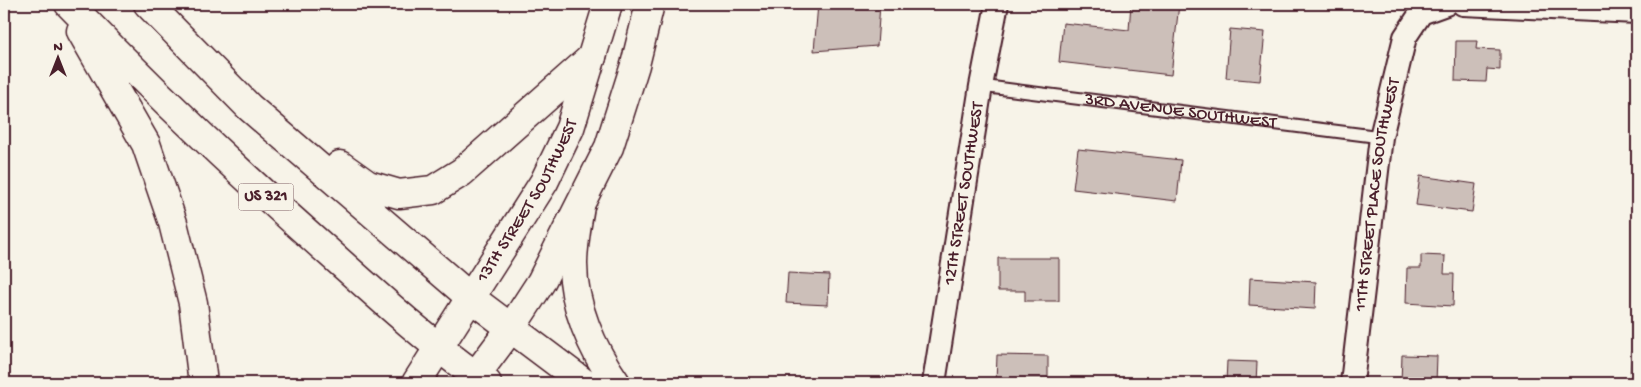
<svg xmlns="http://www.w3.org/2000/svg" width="1641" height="387" font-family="'Gochi Hand',sans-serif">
  <rect width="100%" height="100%" fill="#f7f3e8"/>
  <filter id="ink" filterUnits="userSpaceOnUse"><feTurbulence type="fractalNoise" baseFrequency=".02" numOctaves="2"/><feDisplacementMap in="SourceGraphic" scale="10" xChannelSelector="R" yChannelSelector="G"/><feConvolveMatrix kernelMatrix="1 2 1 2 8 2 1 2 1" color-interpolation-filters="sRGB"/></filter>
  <g filter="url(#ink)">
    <path fill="#ccbfb9" stroke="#4a1f2b" d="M818 4H880L877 46 814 51Z
      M1131 4H1179L1171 75 1059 62 1063 23 1129 30Z
      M1230 29 1265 32 1260 81 1226 78Z
      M1456 41H1477L1476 49 1500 50V70L1487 69 1486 82 1455 81Z
      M1078 149 1181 160 1177 201 1073 189Z
      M1420 176 1476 184 1472 212 1416 205Z
      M1421 255 1445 256 1444 274H1454L1453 306 1406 303 1407 268H1421Z
      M998 258H1059V301H1025V291H998Z
      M788 273 829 275 828 305 786 303Z
      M1250 278 1316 282 1315 309 1249 305Z
      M1636 289H1637V376H1630Z
      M997 355 1048 356V383H996Z
      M1402 355 1437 356 1436 383H1401Z
      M1227 361 1257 362 1256 383H1226Z"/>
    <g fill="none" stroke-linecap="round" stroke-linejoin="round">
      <defs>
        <g id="service">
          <path id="s1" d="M981 86 1381 137"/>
        </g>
        <g id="minor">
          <path d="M1463 4 1637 12"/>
          <path id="s2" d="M934 383 981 86 997 4"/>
          <path id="s3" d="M1352 383 1381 137 1405 37 1421 13 1446 4"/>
        </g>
        <g id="primary">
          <path id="s4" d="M416 383 544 182 570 128 608 4"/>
          <path d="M470 383 511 328 541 282 609 147 635 65 650 4"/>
        </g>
        <path id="trunk" d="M69 4C154 92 241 175 333 256 379 297 425 339 475 375
          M148 4 249 107 471 298 511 328
          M81 31 146 144 173 223 193 303 203 383
          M340 165 368 185 399 194 433 190 462 172 592 57"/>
        <path id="motorway" d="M580 206C577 225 573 244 573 264 573 306 592 349 616 383
          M511 328 584 383
          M475 375 487 383"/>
      </defs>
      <use href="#service" stroke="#4a1f2b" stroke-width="15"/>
      <use href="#minor" stroke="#4a1f2b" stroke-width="26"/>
      <use href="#primary" stroke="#4a1f2b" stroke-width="31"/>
      <use href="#trunk" stroke="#4a1f2b" stroke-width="31"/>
      <use href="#motorway" stroke="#4a1f2b" stroke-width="31"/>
      <use href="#service" stroke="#f7f3e8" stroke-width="11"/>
      <use href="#minor" stroke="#f7f3e8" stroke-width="22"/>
      <use href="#primary" stroke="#f7f3e8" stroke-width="28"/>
      <use href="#trunk" stroke="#f7f3e8" stroke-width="28"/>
      <use href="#motorway" stroke="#f7f3e8" stroke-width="28"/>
    </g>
  </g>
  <g text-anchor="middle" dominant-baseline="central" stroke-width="5" stroke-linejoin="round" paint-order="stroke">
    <rect fill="#f7f3e8" stroke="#7e5f64" stroke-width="1" x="238.5" y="183.5" width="55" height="27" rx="4"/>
    <g font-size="16" font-weight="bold" fill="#4a1f2b">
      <text x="266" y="197">US 321</text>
    </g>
    <g font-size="18" fill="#4a1f2b" stroke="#f7f3e8">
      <text stroke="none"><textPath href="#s1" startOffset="201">3RD AVENUE SOUTHWEST</textPath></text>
      <text stroke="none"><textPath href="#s2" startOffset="192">12TH STREET SOUTHWEST</textPath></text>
      <text stroke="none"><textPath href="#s3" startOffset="190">11TH STREET PLACE SOUTHWEST</textPath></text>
      <text stroke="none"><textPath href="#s4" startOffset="214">13TH STREET SOUTHWEST</textPath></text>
    </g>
  </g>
  <rect width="1641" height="387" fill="none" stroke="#f7f3e8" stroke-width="20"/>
  <rect x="10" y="10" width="1621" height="367" fill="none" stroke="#4a1f2b" stroke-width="2" filter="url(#ink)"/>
  <g transform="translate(58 58)" stroke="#f7f3e8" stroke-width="4" paint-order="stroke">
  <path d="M0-4L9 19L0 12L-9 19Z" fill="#4a1f2b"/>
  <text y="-8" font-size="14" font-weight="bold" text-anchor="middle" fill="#4a1f2b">N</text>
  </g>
</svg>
